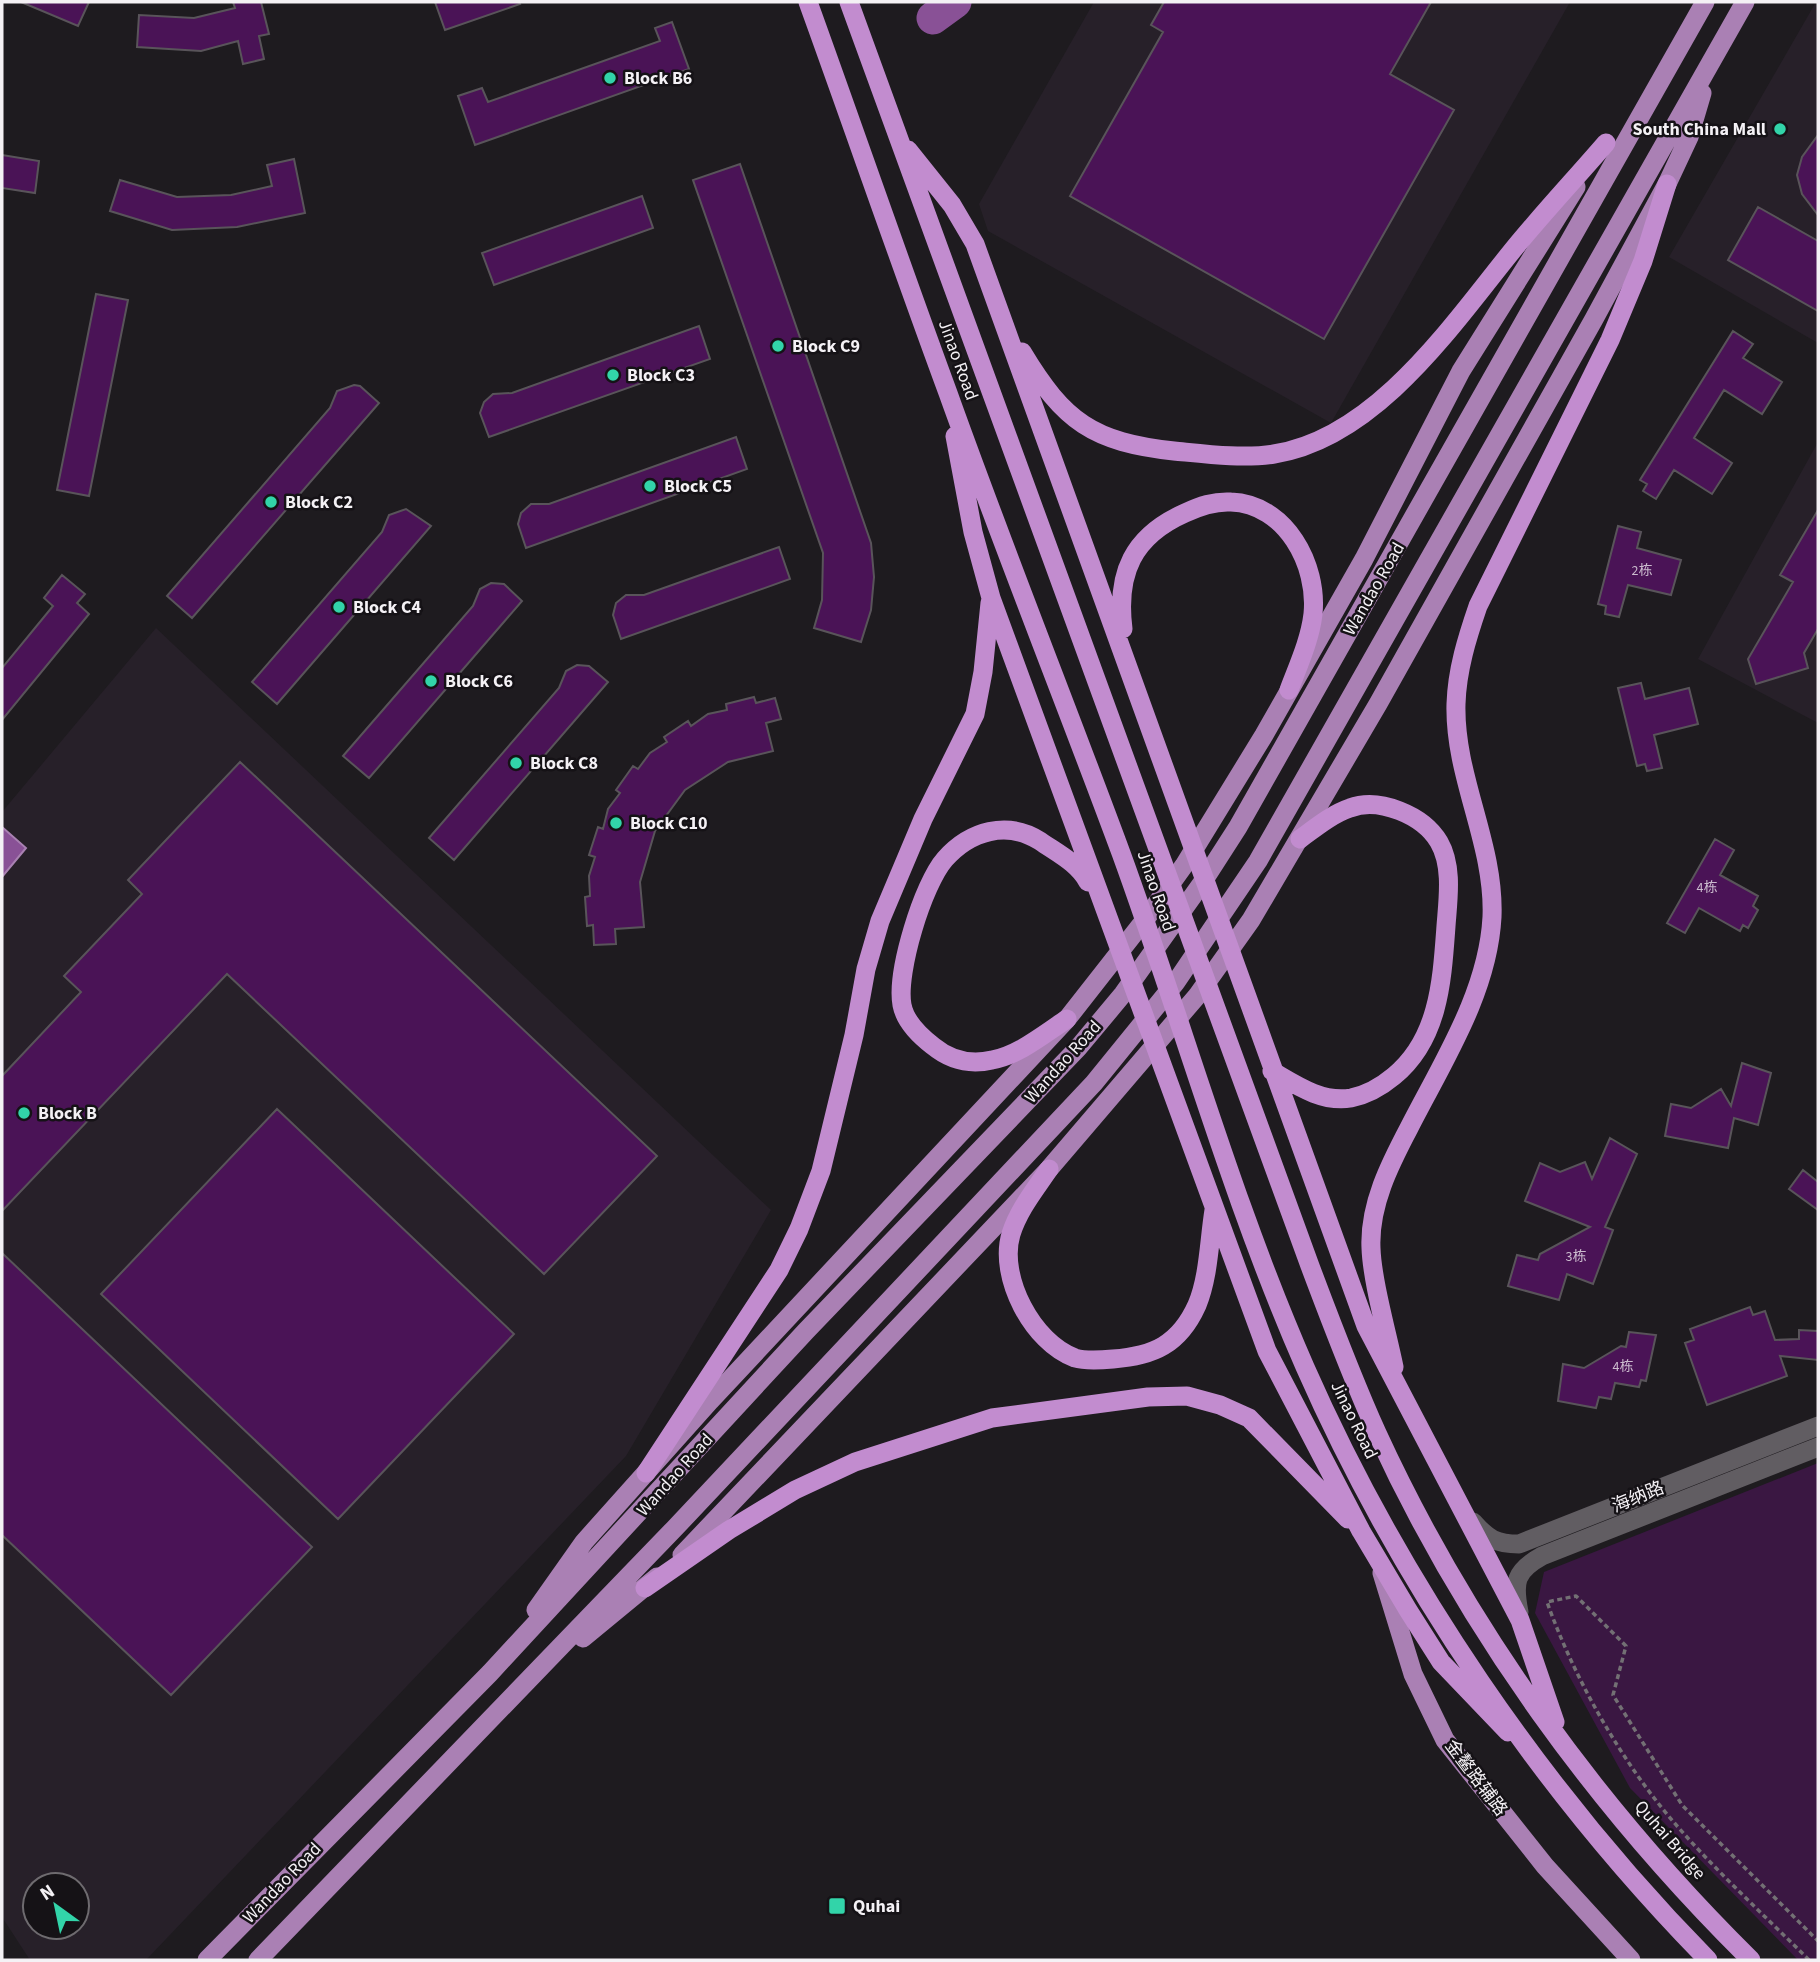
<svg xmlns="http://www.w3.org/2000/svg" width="1820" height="1962" font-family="'Source Sans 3','Noto Sans SC',sans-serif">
  <rect width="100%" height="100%" fill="#1e1b1f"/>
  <path fill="#272029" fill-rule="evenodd" d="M1094 2H1570L1331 423 988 231 979 204Z
    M1816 2H1818V343L1669 257Z
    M1818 442V723L1698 659Z
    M156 628 771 1210 626 1456 146 1960H30L2 1917V877L26 848 2 827V812ZM35 1885H77V1927H35Z"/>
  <path fill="#3a1742" d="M1818 1463V1960H1798L1630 1788 1535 1613 1544 1572Z"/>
  <path fill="#895196" stroke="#a981b2" stroke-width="2" d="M2 827 26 848 2 877Z"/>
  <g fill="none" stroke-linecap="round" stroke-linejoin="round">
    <path stroke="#895196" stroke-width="33" d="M933 18 955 2"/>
  </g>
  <path fill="#4a1356" stroke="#59545a" stroke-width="2" d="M21 2H89L78 26Z
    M233 2H261L269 34 259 36 264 59 243 64 238 41 201 51 137 47 139 15 194 18 235 8Z
    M435 2H519L520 4 445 30Z
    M1164 2H1431L1390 74 1454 110 1324 339 1070 196 1163 32 1151 25Z
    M672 22 689 69 475 145 458 96 482 88 488 102 660 41 655 28Z
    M1818 135V215L1802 194 1797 175 1802 157Z
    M2 155 39 161 35 193 2 188Z
    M294 159 305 213 237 227 172 230 110 211 120 180 177 197 231 195 272 186 267 165Z
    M740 164 871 543 874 577 871 610 861 642 814 628 822 600 823 553 693 180Z
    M642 196 653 228 494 285 482 253Z
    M1758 207 1818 241V311L1728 260Z
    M96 294 128 300 89 496 57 490Z
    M699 326 710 359 489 437 480 413 484 402 493 394 512 393Z
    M1733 331 1753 344 1743 358 1782 382 1762 414 1724 390 1694 438 1732 463 1712 494 1674 470 1656 499 1643 491 1647 484 1640 480Z
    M354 385 360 386 379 403 192 618 167 596 330 408 337 391Z
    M736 437 747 469 526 548 518 524 521 513 531 504H549Z
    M406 509 431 526 277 704 252 682 382 532 389 515Z
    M1818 510V629L1804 653 1808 668 1756 684 1748 659 1793 582 1780 575Z
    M1618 526 1641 532 1637 548 1681 560 1671 595 1628 585 1619 617 1605 614 1606 606 1598 604Z
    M779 547 790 579 621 639 613 615 616 603 626 595H644Z
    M62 575 85 594 77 603 89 614 2 720V668L53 606 44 598Z
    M491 583 504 584 522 601 369 778 343 756 473 606 480 589Z
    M577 665 589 666 608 682 454 860 429 838 559 688 566 671Z
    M1641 683 1645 699 1689 688 1698 724 1654 735 1662 768 1647 771 1645 764 1637 766 1618 688Z
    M754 697 756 703 775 698 781 719 766 723 773 751 728 762 685 790 655 831 640 882 644 927 615 929 616 944 594 945 593 925 587 926 585 897 590 896 589 876 595 857 589 855 598 827 603 829 608 809 620 793 616 790 633 766 638 769 650 753 667 742 664 737 688 721 691 726 708 714 727 710 726 704Z
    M240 762 657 1156 544 1274 227 974 2 1211V1076L81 992 64 976 142 894 128 880Z
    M1715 839 1734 850 1720 875 1758 896 1753 906 1758 910 1748 928 1743 925 1740 931 1699 908 1685 933 1667 923Z
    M1742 1063 1771 1073 1758 1125 1734 1118 1728 1148 1665 1136 1671 1104 1691 1108 1721 1089 1731 1106Z
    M277 1109 514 1334 338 1519 101 1294Z
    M1610 1138 1637 1154 1605 1227 1613 1230 1593 1284 1567 1274 1559 1300 1508 1286 1517 1255 1538 1260 1540 1254 1590 1227 1525 1201 1540 1163 1560 1172 1585 1162 1592 1179Z
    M1803 1170 1818 1182V1210L1789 1189Z
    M2 1253 312 1547 171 1695 2 1535Z
    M1750 1307 1753 1315 1765 1311 1775 1340 1799 1339V1330L1818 1331V1360L1780 1356 1787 1376 1707 1405 1685 1343 1694 1340 1690 1329Z
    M1629 1332 1656 1335 1646 1381 1641 1380 1639 1387 1615 1383 1611 1399 1599 1397 1596 1408 1558 1401 1563 1364 1584 1368 1621 1346 1626 1347Z"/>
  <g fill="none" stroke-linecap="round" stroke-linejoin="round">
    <path stroke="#737074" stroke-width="3.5" stroke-dasharray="5 3.5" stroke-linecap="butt" d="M1809 1960C1758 1909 1694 1851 1651 1794 1608 1737 1571 1669 1547 1602L1576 1596 1626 1646 1613 1695 1682 1805 1818 1941"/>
    <path stroke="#615d62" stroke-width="19" d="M1473 1522C1488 1539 1496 1544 1519 1544L1818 1426
      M1519 1612C1513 1582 1515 1571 1542 1556L1818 1447"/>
    <path stroke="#aa80b4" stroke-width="19" d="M682 1555 1049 1169 1197 996 1251 920 1378 704 1594 319 1667 184 1689 137 1702 93
      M1382 1573 1413 1674 1445 1740 1545 1866 1631 1960
      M536 1610 584 1542 710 1401 1067 1019 1147 917 1185 864 1264 735 1364 559 1461 371 1576 187
      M583 1638 657 1577
      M207 1960 490 1673 806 1331 1078 1048 1123 994 1202 883 1238 827 1705 2
      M258 1960 674 1529 1094 1083 1176 982 1258 861 1745 2"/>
    <path stroke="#c28ccf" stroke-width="19" d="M808 2C855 132 900 263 948 393 1003 547 1064 699 1121 853 1183 1023 1232 1201 1305 1367 1400 1583 1543 1792 1708 1960
      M849 2 1310 1266C1331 1322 1352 1378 1377 1433 1467 1629 1598 1809 1751 1960
      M908 150 952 205 975 244 1366 1326 1520 1620 1555 1722
      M1022 352C1064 422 1093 442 1174 451 1205 454 1243 459 1274 454 1376 438 1452 325 1512 251 1542 214 1575 179 1606 143
      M955 436 973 532 991 598 1267 1351 1361 1531 1408 1610 1441 1662 1508 1732
      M1123 629C1116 573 1133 536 1185 513 1200 506 1214 501 1231 502 1286 504 1318 565 1313 614 1310 640 1298 666 1289 690
      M1067 1019C1044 1034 1019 1055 992 1060 970 1065 950 1060 933 1046 920 1036 905 1021 902 1005 896 972 923 884 945 859 970 831 1007 820 1040 841 1057 853 1078 863 1088 882
      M1272 1071C1296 1085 1322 1103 1351 1098 1366 1095 1382 1086 1394 1076 1439 1039 1442 981 1446 926 1448 899 1453 866 1439 842 1423 815 1379 797 1350 808 1332 814 1315 828 1300 839
      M1049 1169C1035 1190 1019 1209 1011 1234 998 1277 1033 1343 1075 1358 1085 1361 1102 1360 1113 1359 1153 1356 1179 1345 1197 1305 1209 1276 1209 1241 1214 1210
      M1394 1367C1387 1333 1372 1280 1371 1248 1369 1205 1390 1164 1409 1128 1442 1063 1488 993 1492 917 1495 844 1454 777 1456 704 1457 670 1467 638 1478 606L1610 340 1643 261 1667 184
      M646 1473 779 1270 799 1229 821 1171 854 1035 866 969 880 921 923 819 975 714 983 672 990 603
      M645 1588 729 1530 795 1490 855 1462 992 1418 1148 1397 1187 1396 1220 1405 1249 1418 1348 1519"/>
  </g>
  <g fill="#32d4a9" stroke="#151216" stroke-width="2.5">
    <circle cx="610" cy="78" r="7"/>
    <circle cx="1780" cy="129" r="7"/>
    <circle cx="778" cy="346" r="7"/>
    <circle cx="613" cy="375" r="7"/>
    <circle cx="650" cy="486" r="7"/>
    <circle cx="271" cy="502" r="7"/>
    <circle cx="339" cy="607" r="7"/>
    <circle cx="431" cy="681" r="7"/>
    <circle cx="516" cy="763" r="7"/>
    <circle cx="616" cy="823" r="7"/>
    <circle cx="24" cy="1113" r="7"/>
    <rect x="828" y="1897" width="18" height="18" rx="3.5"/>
  </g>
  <g text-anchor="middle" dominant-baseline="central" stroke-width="5" stroke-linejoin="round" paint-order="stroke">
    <g font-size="14" fill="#cabacd">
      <text x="1642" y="571">2栋</text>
      <text x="1707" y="888">4栋</text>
      <text x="1576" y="1257">3栋</text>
      <text x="1623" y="1367">4栋</text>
    </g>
    <g font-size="18" font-weight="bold" fill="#f4f1f5" stroke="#151216" text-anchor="start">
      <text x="624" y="78">Block B6</text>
      <text x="1766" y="129" text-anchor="end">South China Mall</text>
      <text x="792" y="346">Block C9</text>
      <text x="627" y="375">Block C3</text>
      <text x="664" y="486">Block C5</text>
      <text x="285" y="502">Block C2</text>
      <text x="353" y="607">Block C4</text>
      <text x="445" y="681">Block C6</text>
      <text x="530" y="763">Block C8</text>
      <text x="630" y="823">Block C10</text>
      <text x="38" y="1113">Block B</text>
      <text x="853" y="1906">Quhai</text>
    </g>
    <g font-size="18" fill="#f4f1f5" stroke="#151216">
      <text transform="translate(958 360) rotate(70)">Jinao Road</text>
      <text transform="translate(1374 589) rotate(-60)">Wandao Road</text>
      <text transform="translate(1156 891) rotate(71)">Jinao Road</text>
      <text transform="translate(1063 1062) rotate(-48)">Wandao Road</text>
      <text transform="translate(1354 1420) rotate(64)">Jinao Road</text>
      <text transform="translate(675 1475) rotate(-48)">Wandao Road</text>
      <text transform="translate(1638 1497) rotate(-22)">海纳路</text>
      <text transform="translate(1476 1778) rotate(53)">金鳌路辅路</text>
      <text transform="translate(1670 1840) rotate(49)">Quhai Bridge</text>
      <text transform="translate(282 1883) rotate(-46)">Wandao Road</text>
    </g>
  </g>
  <rect width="1820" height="1962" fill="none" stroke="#f4f1f5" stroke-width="7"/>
  <g transform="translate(56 1906) rotate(327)"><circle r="33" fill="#151216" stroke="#6e6b6f" stroke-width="2"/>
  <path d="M0-5L12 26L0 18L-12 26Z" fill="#32d4a9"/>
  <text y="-10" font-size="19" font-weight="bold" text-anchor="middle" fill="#f4f1f5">N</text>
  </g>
</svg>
